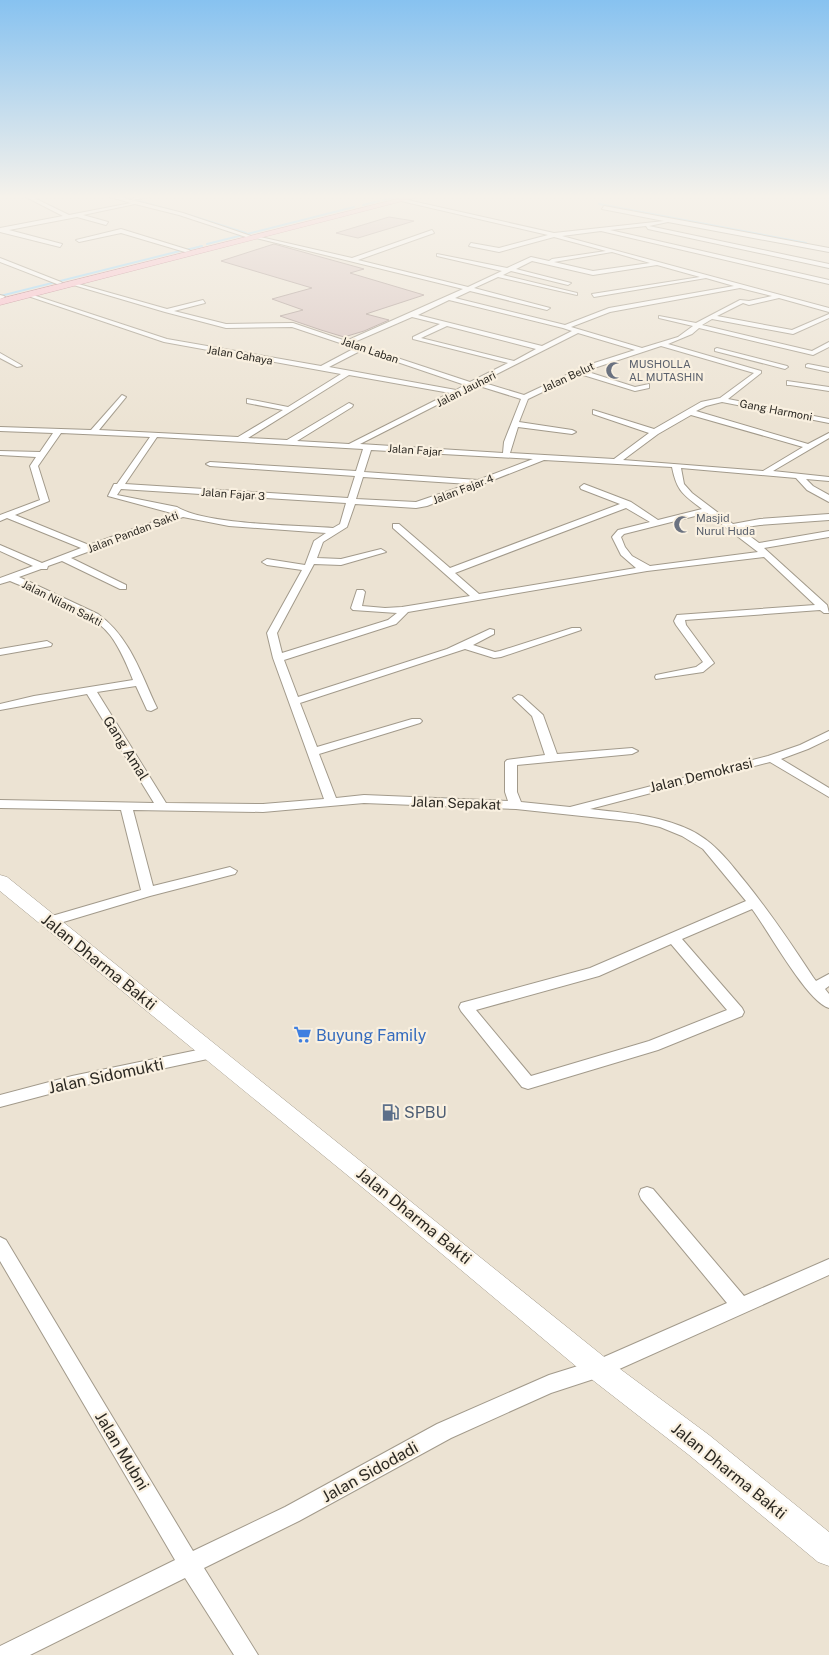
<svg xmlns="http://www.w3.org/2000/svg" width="829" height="1655" font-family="'Public Sans',sans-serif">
  <rect width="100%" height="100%" fill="#ece3d3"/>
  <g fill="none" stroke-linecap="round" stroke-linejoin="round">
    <path stroke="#96d7fb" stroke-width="2" d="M118 195 177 212
      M383 200 398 196
      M599 204 806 243
      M363 205 379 201
      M189 215 246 233
      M207 244 354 207
      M186 250 202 246
      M0 296 180 251"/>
  </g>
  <path fill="#d9c5c1" stroke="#a79590" d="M389 217 414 221 358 238 336 233Z
    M274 244 364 269 350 273 424 295 366 314 389 320 364 331 344 337 321 330 280 316 303 310 272 299 312 288 221 261Z"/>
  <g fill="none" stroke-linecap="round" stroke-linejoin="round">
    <defs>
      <path id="minor" d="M22 195H28L69 215 131 203 103 195H112L183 213 251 236 246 237 179 215 135 204 83 215 108 222 106 225 77 217 9 230 62 244 60 247 0 232V228L63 216Z
        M145 195H157L133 200 131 199Z
        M403 199 554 233 664 221 602 209 604 206 829 248V252L668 222 649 226 829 264V268L648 229 646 226 610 230 829 280V284L601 231 562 236 829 308V312L779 298 749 305 743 303 717 316 792 330 829 314V318L793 334 712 319 702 325 812 351 829 342V347L813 355 699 328 692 334 668 344 761 371V373L728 399 829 419V423L722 402 706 406 696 411 808 444 829 433V438L773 471 829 477V481L806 479 813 486 829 495V502L807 490 796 478 681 468 684 484 692 493 733 524 760 519 829 514V520L760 525 739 528 759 543 829 531V537L764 548 827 605 829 613H824L820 610 685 620 686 625 714 663 703 672 656 679 655 677 656 675 696 667 703 662 676 625 674 621 677 615 815 605 764 557 647 571 408 612 396 624 284 660 298 697 447 649 490 629 494 630V634L473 645 495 652 500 651 572 628H580L581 630 501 657 494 658 465 649 300 703 317 747 412 719H420L422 721 420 723 319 754 336 798 364 795 508 801 505 792V762L507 760 545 755 532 716 513 698 518 695 522 696 543 715 557 754 632 748 638 751 632 754 517 765V792L521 802 570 807 768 756 800 745 829 731V739L808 749 781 759 829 788V797L770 762 590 809C624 813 658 815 690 830 715 842 730 863 747 884 771 914 792 945 813 977L816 981 829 974V986L825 989 829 994V1008C807 1002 768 930 752 909L682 939 742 1008 744 1012 742 1016 658 1050 528 1089 522 1087 461 1011 459 1007 461 1003 590 968 746 901 703 849 682 836 660 827 638 822 516 809 364 803 263 812 133 810 153 886 230 867 237 871 235 874 150 896 50 926 45 924 43 921 45 918 141 890 121 810 0 808V800L154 803 87 694 0 710V704L34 696 133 680C127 665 120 648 110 635 89 608 41 594 10 581L0 584V578L33 566 0 551V545L42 563 81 548 7 518 0 521V515L40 500 30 466 36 457 0 455V451L40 452 53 433 0 431V427L91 430 122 395 126 397 99 430 238 437 283 410 247 403V399L288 407 341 374 164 342 25 295 30 294 167 339 321 366 355 348 292 327 226 328 165 312 70 284 75 283 167 309 203 300 205 303 174 311 226 324 293 323 346 341 463 289 256 238V236L352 258 432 230 434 233 358 260 468 287 502 271 437 256V254L507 268 531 257 549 261 552 259 606 251 554 237 499 252 469 246 471 243 499 248 548 235 401 201ZM612 252 650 263 593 271 554 262ZM532 261 593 275 657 265 700 277 592 294 594 297 706 278 734 286 609 308 565 325 455 298 470 291 547 310 550 308 474 288 498 277 577 295V293L503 275 511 271 568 285 571 283 516 269ZM740 288 772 296 749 301 740 300 696 323 659 316V318L693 326 678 337 642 348 571 327 610 312ZM449 300 563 328 572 331 542 346 418 315ZM412 317 440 324 413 337V339L508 363 470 382 352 343ZM447 326 536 349 514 361 421 338ZM578 333 635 350 588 365 524 395 481 382ZM661 346 754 373 720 398 701 402 654 429 593 410V414L649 433 614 459 510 453 518 427 572 434 576 432 572 430 519 422 528 399 580 374 635 391 649 388V384L635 387 585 371ZM362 350 465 385 456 390 329 367ZM349 375 450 393 349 444 297 441 352 407 353 405 349 403 287 440 248 438ZM476 385 521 399 504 442 503 453 360 444ZM691 415 803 447 763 471 623 460 658 434ZM61 433 150 437 117 484H114L108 496 175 514 89 545 15 515 49 501 38 466ZM157 437 363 449 356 471 210 462 206 464 210 466 355 476 348 498 125 484ZM371 450 533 459 478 480 364 472ZM544 460 672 467C677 492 683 494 702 509L658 520 631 502 584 484 580 487 581 489 620 504 450 568 399 524H393V528L470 596 402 607 385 608 362 606 365 592 363 590H357L351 608 353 610 397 613 388 620 282 653 277 633 314 564 341 565 386 552 381 549 341 559 317 558 323 542 347 527 355 504 416 508 427 506ZM363 477 469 484 416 502 356 499ZM121 489 346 503 340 524 333 528C297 525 206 525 177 507L117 495ZM626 508 650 522 618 530 612 537 621 555 636 568 479 594 455 573ZM707 513 758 552 650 566 632 556 625 547 621 537 624 534ZM183 517 229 526 326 533 314 541 305 565 267 559 262 562 267 565 302 570 267 633 273 658 324 799 263 804 166 803 97 692 136 686 147 710 151 711 157 708C141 674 130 637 98 614L19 577 41 569H47L48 566 62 561 120 589H126V585L71 558ZM671 944 727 1010 649 1041 531 1076 476 1010 599 976Z
        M121 229 189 250 190 251 185 252 121 233 79 242 76 240Z
        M0 258 61 282 62 283 57 284 0 262Z
        M0 295 4 296 5 297 0 299Z
        M717 348 787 366 788 367 785 369 715 351V349Z
        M0 353 21 365 22 366 17 367 0 358Z
        M808 364 829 368V372L806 367V365Z
        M787 381 829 387V391L790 385H787Z
        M47 641 52 644 51 646 0 655V649Z
        M212 1047 217 1049 220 1053 217 1057 72 1088 0 1107V1095L72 1076Z
        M647 1187 653 1189 744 1296 829 1259V1275L606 1375 551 1393 451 1438 299 1521 204 1568 258 1655H234L185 1578 30 1655H0V1646L175 1560 0 1261V1237L6 1240 193 1551 285 1507 437 1424 549 1375 597 1360 727 1303 641 1199 639 1194 641 1189Z"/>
      <path id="secondary" d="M0 875 7 877 608 1360 709 1435 829 1532V1566L818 1562 689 1455 590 1378 368 1192 0 891Z"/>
      <path id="primary" d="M413 195H426L0 305V299Z"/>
    </defs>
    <use href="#minor" stroke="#a29a8b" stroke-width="2"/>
    <use href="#secondary" stroke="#a29a8b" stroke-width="1"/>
    <use href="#primary" stroke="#b26b7a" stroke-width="1"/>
    <use href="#minor" fill="#fff" fill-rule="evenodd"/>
    <use href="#secondary" fill="#fff" fill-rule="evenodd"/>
    <use href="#primary" fill="#fcbbcb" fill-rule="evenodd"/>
  </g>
  <linearGradient id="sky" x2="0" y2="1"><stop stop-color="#87c2f0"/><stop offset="0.46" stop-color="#f6f2eb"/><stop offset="1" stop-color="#f6f2eb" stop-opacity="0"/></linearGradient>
  <rect width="829" height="427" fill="url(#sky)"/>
  <defs>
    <symbol id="mosque-bare" viewBox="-9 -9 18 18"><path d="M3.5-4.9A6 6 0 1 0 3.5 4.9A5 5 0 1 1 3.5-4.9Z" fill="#6b7280" stroke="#f9f0e0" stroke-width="2.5" paint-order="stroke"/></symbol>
    <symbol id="supermarket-bare" viewBox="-9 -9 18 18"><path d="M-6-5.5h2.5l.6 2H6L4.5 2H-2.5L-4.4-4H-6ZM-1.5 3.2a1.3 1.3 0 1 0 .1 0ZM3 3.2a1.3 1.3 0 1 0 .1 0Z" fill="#3f7fe0" stroke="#f9f0e0" stroke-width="2.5" paint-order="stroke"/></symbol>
    <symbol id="fuel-bare" viewBox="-9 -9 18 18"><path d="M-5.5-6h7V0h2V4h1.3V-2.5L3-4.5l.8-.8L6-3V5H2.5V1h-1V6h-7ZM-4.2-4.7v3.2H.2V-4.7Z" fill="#5c6f8a" stroke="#f9f0e0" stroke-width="2.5" paint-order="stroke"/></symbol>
  </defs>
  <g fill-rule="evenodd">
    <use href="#mosque-bare" x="602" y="358" width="25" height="25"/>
    <use href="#mosque-bare" x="670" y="512" width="25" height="25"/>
    <use href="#supermarket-bare" x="290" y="1022" width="25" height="25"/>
    <use href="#fuel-bare" x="378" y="1100" width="25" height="25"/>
  </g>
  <g text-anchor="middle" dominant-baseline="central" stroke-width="4.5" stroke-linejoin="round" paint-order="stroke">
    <g font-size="11" fill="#2c2923" stroke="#f9f0e0">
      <text transform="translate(370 350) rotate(19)">Jalan Laban</text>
      <text transform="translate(240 355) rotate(10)">Jalan Cahaya</text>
      <text transform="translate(568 377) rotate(-25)">Jalan Belut</text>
      <text transform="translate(466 389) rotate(-27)">Jalan Jauhari</text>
      <text transform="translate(776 410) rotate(11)">Gang Harmoni</text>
      <text transform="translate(415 450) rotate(4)">Jalan Fajar</text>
      <text transform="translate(463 489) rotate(-21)">Jalan Fajar 4</text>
      <text transform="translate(233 494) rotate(4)">Jalan Fajar 3</text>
      <text transform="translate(133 532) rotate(-21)">Jalan Pandan Sakti</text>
      <text transform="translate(62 603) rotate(27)">Jalan Nilam Sakti</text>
    </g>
    <g font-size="11" fill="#5b616d" stroke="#f9f0e0" text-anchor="start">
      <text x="629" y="364">MUSHOLLA<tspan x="629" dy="13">AL MUTASHIN</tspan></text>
      <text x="696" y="518">Masjid<tspan x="696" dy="13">Nurul Huda</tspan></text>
    </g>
    <g font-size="14" fill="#2c2923" stroke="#f9f0e0">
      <text transform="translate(126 748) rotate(58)">Gang Amal</text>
      <text transform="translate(701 775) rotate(-14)">Jalan Demokrasi</text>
      <text transform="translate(456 803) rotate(2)">Jalan Sepakat</text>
    </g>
    <g font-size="16" fill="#2c2923" stroke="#f9f0e0">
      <text transform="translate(99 962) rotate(39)">Jalan Dharma Bakti</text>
      <text transform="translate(106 1076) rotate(-12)">Jalan Sidomukti</text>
      <text transform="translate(414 1216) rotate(39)">Jalan Dharma Bakti</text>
      <text transform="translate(122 1451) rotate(59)">Jalan Mubni</text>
      <text transform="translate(729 1471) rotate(39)">Jalan Dharma Bakti</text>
      <text transform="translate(370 1472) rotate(-29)">Jalan Sidodadi</text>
    </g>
    <g font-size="16" fill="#366cbe" stroke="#f9f0e0" text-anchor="start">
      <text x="316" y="1035">Buyung Family</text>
    </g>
    <g font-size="16" fill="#4e5e75" stroke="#f9f0e0" text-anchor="start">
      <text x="404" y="1112">SPBU</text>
    </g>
  </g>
</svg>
